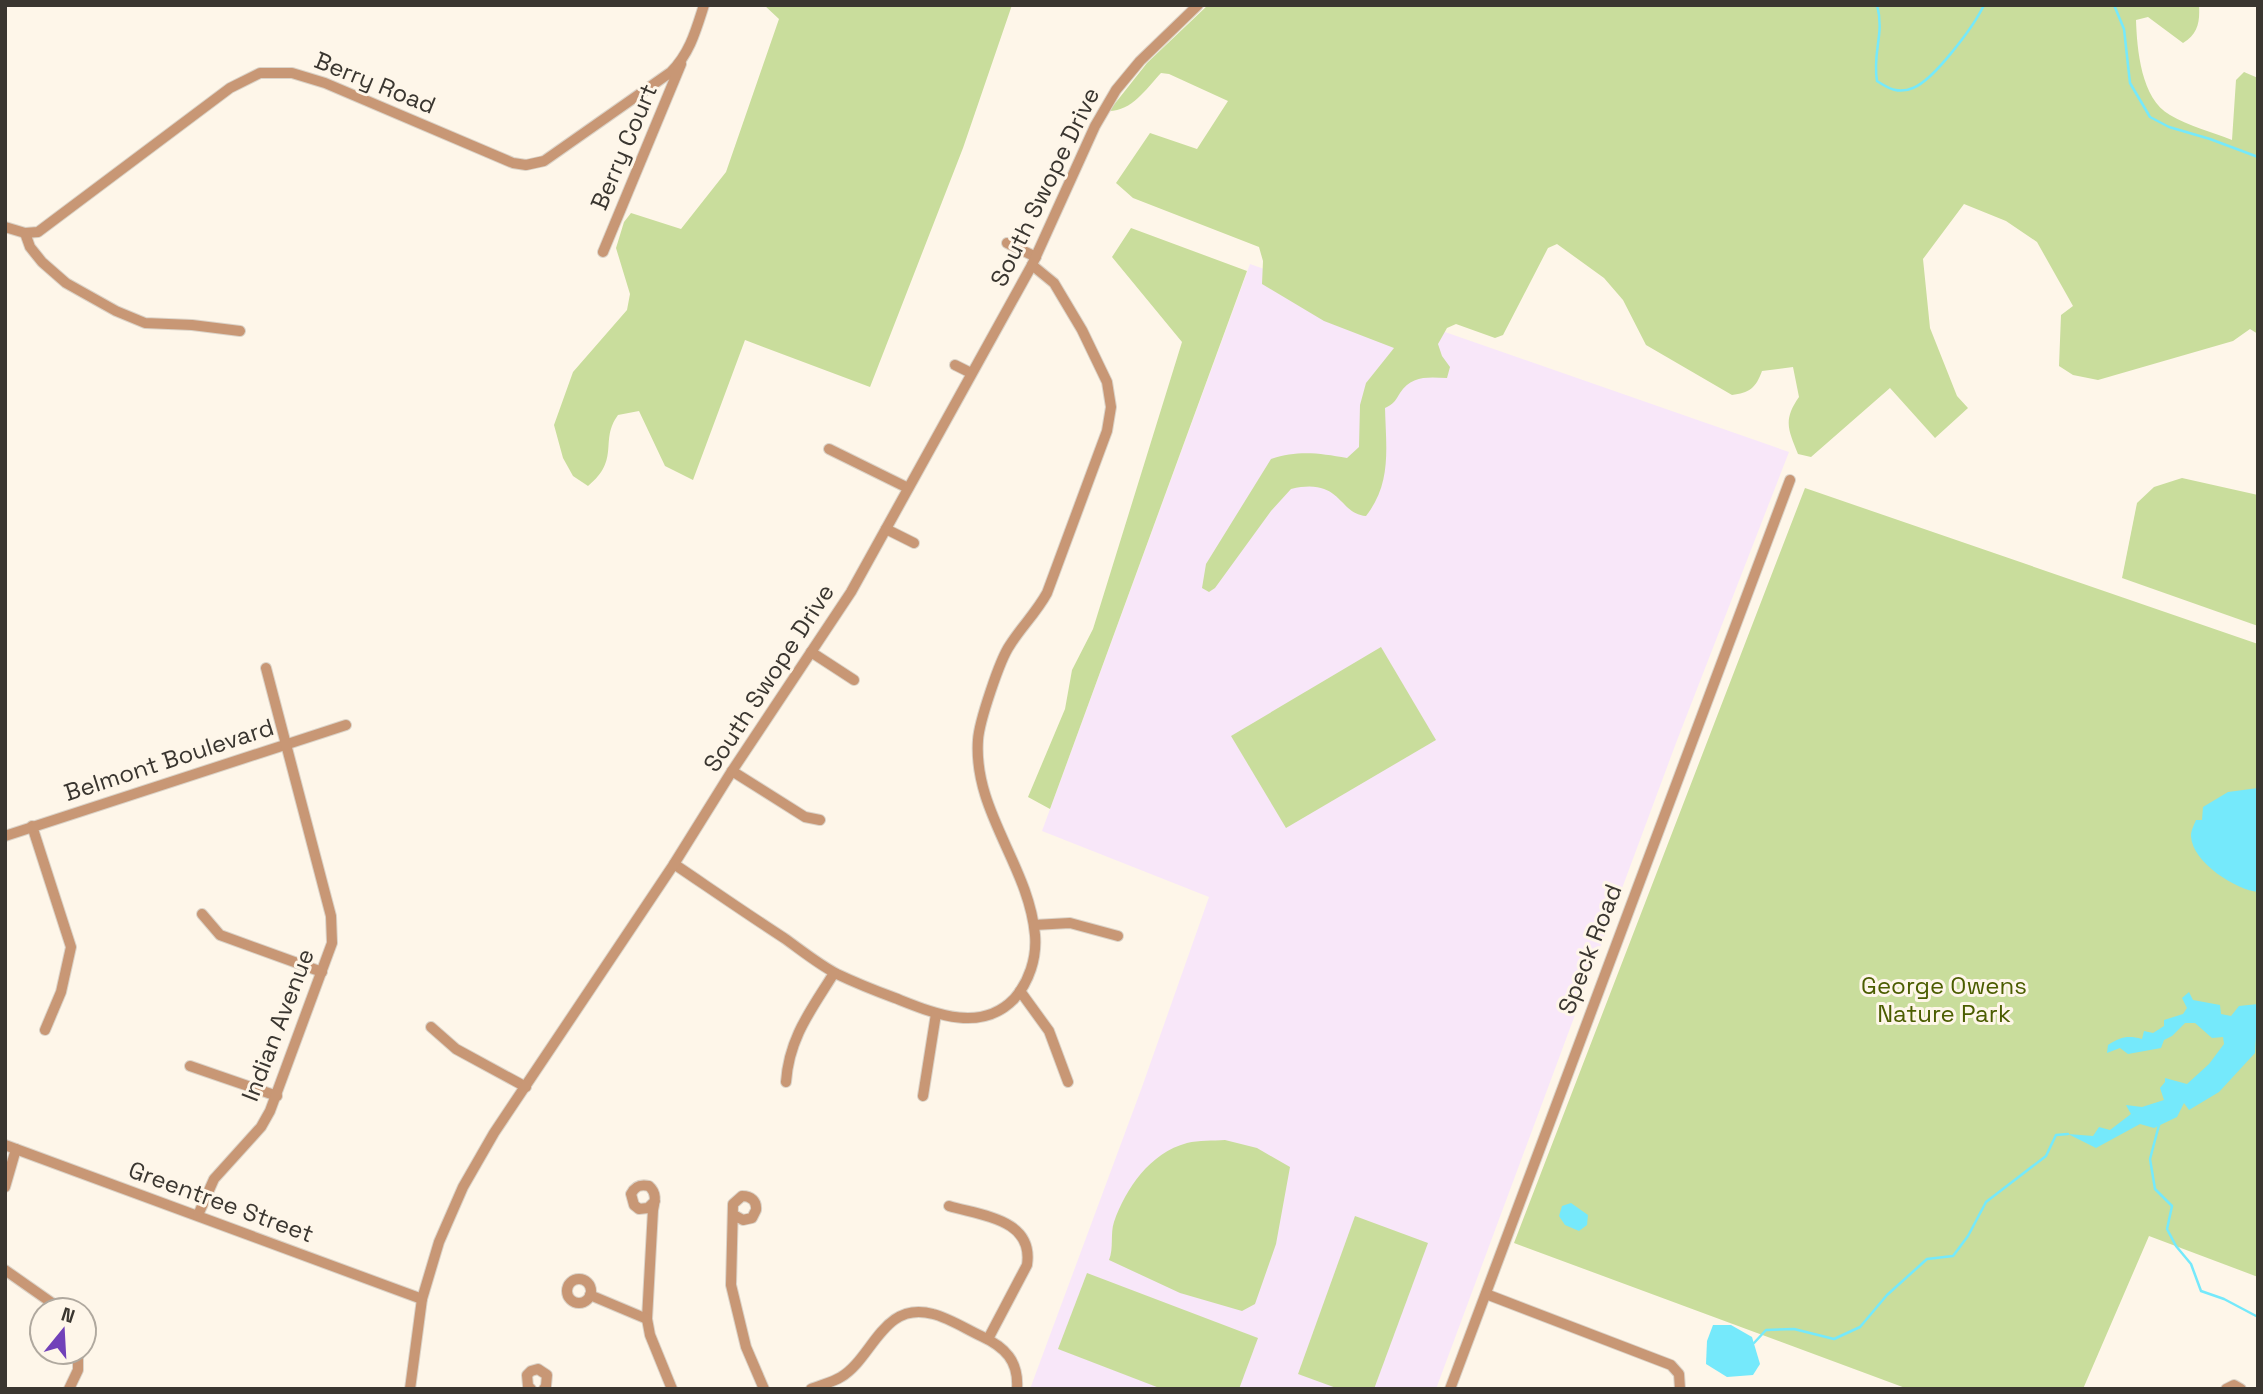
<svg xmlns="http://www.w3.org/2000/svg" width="2263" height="1394" font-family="'Space Grotesk',sans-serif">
<rect width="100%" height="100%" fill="#fef6e9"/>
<polygon fill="#f8e7f9" points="1250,264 1789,452 1676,743 1436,1389 1030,1389 1142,1087 1209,897 1042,831"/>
<g fill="#c9dd9c">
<path d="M764,5H1012L963,148L870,387L745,340L693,480L665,466L639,411L618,415C599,441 621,459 588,486L573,476L563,458L554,425L573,372L627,310L630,294L616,248L624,222L631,213L681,229L726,172L779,19Z"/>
<path d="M1208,5H2199C2200,22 2198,34 2183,43L2148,17L2136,20C2137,49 2141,99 2170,115C2189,126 2212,132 2232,140L2236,80L2244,72L2258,78V334L2250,329L2233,341L2098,380L2073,375L2059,366L2061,315L2073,306L2037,242L2006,221L1964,204L1923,259L1930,328L1957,396L1968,408L1935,438L1890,388L1811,457L1798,454C1788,429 1783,420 1799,397L1793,367L1762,371C1756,388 1749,393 1732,395L1646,345L1623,300L1604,278L1557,244L1548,248L1503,335L1495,338L1456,324L1447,328L1438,344L1442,356L1450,367L1447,378C1429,377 1411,375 1400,393C1395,401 1394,404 1385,408C1386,448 1392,483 1366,516C1338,514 1342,477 1291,489L1271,511L1215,588L1209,592L1202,588L1206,564L1271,459C1298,450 1319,453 1347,458L1359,447L1360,405L1366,383L1394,348L1324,321L1262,284L1263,261L1259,247L1133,198L1116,183L1150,133L1197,149L1228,101L1169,74L1161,73C1146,89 1132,111 1109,111L1147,63Z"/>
<polygon points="1131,228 1247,271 1050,809 1028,797 1065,709 1072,670 1093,629 1182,342 1112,257"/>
<polygon points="2182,478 2258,495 2258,626 2122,578 2137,503 2154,487"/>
<polygon points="1805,488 2258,644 2258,1277 2149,1236 2083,1389 1908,1389 1514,1243"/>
<polygon points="1381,647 1436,740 1286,828 1231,736"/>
<path d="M1225,1140L1257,1148L1290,1167L1276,1244L1255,1304L1242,1311L1180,1293L1109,1260C1114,1248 1110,1234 1114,1222C1126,1188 1150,1153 1187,1143C1199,1140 1213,1141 1225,1140Z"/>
<polygon points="1355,1216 1428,1243 1374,1389 1339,1389 1298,1374"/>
<polygon points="1087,1273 1258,1338 1239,1389 1162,1389 1058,1349"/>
</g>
<g fill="#75e9fb">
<path d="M2258,788V892C2237,890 2192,863 2191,836C2191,830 2194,825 2196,820H2202L2203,807L2228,792Z"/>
<path d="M2189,992L2193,1000L2220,1005L2221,1014L2231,1016L2239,1006L2258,1004L2255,1053L2219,1092L2189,1110L2184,1103L2177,1117L2154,1128L2140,1124L2096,1148L2068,1134L2093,1136L2099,1127L2110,1130L2131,1114L2126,1105L2142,1107L2164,1100L2160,1088L2165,1082V1078L2187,1084L2209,1064L2224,1044L2223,1037L2212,1038L2195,1023H2185L2172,1036L2164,1040L2161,1048L2128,1054L2120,1048L2107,1053L2108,1045C2121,1037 2127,1035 2142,1039L2144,1031L2153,1033L2164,1026V1020L2183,1014L2187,1008L2182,998Z"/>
<polygon points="1571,1203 1588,1215 1587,1225 1579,1231 1565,1225 1559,1216 1562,1206"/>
<polygon points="1713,1325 1731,1325 1752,1337 1760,1364 1753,1375 1727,1377 1706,1364 1707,1341"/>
</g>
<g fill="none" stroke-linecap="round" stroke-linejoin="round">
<g stroke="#75e9fb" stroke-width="2.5">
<polyline points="1732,5 1736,5"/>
<path d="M1877,5C1885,34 1872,52 1877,81C1889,89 1899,94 1913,88C1934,80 1974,26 1984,5"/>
<polyline points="2114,5 2124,29 2130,83 2150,117 2169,127 2210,139 2258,157"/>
<polyline points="2159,1125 2150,1159 2155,1189 2172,1206 2167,1229 2176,1246 2191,1264 2201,1291 2224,1299 2258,1317"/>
<polyline points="1754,1343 1766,1330 1794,1329 1834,1339 1860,1327 1887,1295 1927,1259 1953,1256 1968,1236 1986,1202 2046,1156 2056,1135 2068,1134"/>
</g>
<g stroke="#dbd3c8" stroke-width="12">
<g id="street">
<path d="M5,227L25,233L38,232L230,88L260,73H292L325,83L513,163L526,165L544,161L671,72C690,53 696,30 704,5"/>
<polyline points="25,233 30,247 42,262 66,283 116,311 145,323 192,325 240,331"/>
<polyline points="1007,243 1036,257"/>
<polyline points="603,252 681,64"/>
<polyline points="955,365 971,373"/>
<polyline points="829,449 908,488"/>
<polyline points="886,529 914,543"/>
<polyline points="811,652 854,680"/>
<polyline points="732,771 805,817 820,820"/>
<polyline points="32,826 71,947 61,992 45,1030"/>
<polyline points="5,836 346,725"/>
<path d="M674,864C711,889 747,914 784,938C801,950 818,964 837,974C856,983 876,991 895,998C933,1013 980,1034 1014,999C1029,982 1037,958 1035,935C1029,866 973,811 978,740C979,722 1000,659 1010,645C1022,626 1036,613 1047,593L1107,431L1111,407L1107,382L1082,330L1054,283L1032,265"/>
<polyline points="202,914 220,935 322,972"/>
<polyline points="1034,925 1070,923 1118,936"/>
<polyline points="1020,991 1049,1031 1068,1082"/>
<polyline points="431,1027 456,1049 526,1087"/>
<polyline points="190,1066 277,1096"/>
<path d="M786,1082C789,1037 812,1009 834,973"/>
<polyline points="923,1096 936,1014"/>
<polyline points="5,1145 422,1299"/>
<polyline points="5,1187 16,1149"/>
<path d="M655,1201L648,1208L639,1209L634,1205L631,1194C635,1186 640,1184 649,1186C657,1193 655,1201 653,1210L647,1319L650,1335L672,1389"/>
<path d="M949,1206C982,1216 1034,1219 1027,1265L988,1339"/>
<polyline points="198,1215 214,1179 261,1127 270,1111 332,943 331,916 266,668"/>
<path d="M734,1215L743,1220L752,1218L756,1210C757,1201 751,1196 742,1196L733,1204L731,1285L746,1347L764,1389"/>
<polyline points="5,1270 62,1310"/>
<circle cx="579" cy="1291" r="12"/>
<polyline points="1486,1294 1671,1365 1679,1374 1680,1389"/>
<polyline points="590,1295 647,1319"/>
<polyline points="69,1389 78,1370 78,1352"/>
<polyline points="410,1389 422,1299 439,1242 463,1187 494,1133 674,864 732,771 851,592 1032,265 1095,126 1116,90 1140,61 1198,5"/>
<polyline points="531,1389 528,1386 527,1375 531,1371 538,1369 547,1375 546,1386 544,1389"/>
<path d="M811,1389C821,1385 833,1382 841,1377C873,1358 883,1300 933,1314C949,1318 966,1329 981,1336C1005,1347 1019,1361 1017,1389"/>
<polyline points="1450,1389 1790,480"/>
<polyline points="2226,1389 2234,1385 2241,1389"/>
</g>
</g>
<use href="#street" stroke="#c89775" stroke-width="10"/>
</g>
<g text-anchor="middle" stroke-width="6" stroke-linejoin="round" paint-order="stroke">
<g font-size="24" fill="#3a3630" stroke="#fef6e9">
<text transform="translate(375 83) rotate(22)" y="8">Berry Road</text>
<text transform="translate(624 147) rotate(-67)" y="8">Berry Court</text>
<text transform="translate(1045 187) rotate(-64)" y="8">South Swope Drive</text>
<text transform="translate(769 678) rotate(-57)" y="8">South Swope Drive</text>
<text transform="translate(169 760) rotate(-18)" y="8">Belmont Boulevard</text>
<text transform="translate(1590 949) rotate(-69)" y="8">Speck Road</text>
<text transform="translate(278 1025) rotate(-69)" y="8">Indian Avenue</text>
<text transform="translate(221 1202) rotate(20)" y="8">Greentree Street</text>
</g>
<g font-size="24" fill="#4b5d00" stroke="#fef6e9">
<text x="1944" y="994">George Owens<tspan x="1944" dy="28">Nature Park</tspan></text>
</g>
</g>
<rect width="2263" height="1394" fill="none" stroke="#3a3630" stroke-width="14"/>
<g transform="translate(63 1331) rotate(18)"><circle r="33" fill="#fef6e9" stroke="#b0a99f" stroke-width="2"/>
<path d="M0-5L12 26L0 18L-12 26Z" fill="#7141b9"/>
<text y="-10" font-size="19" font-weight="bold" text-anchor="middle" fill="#3a3630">N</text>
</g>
</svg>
